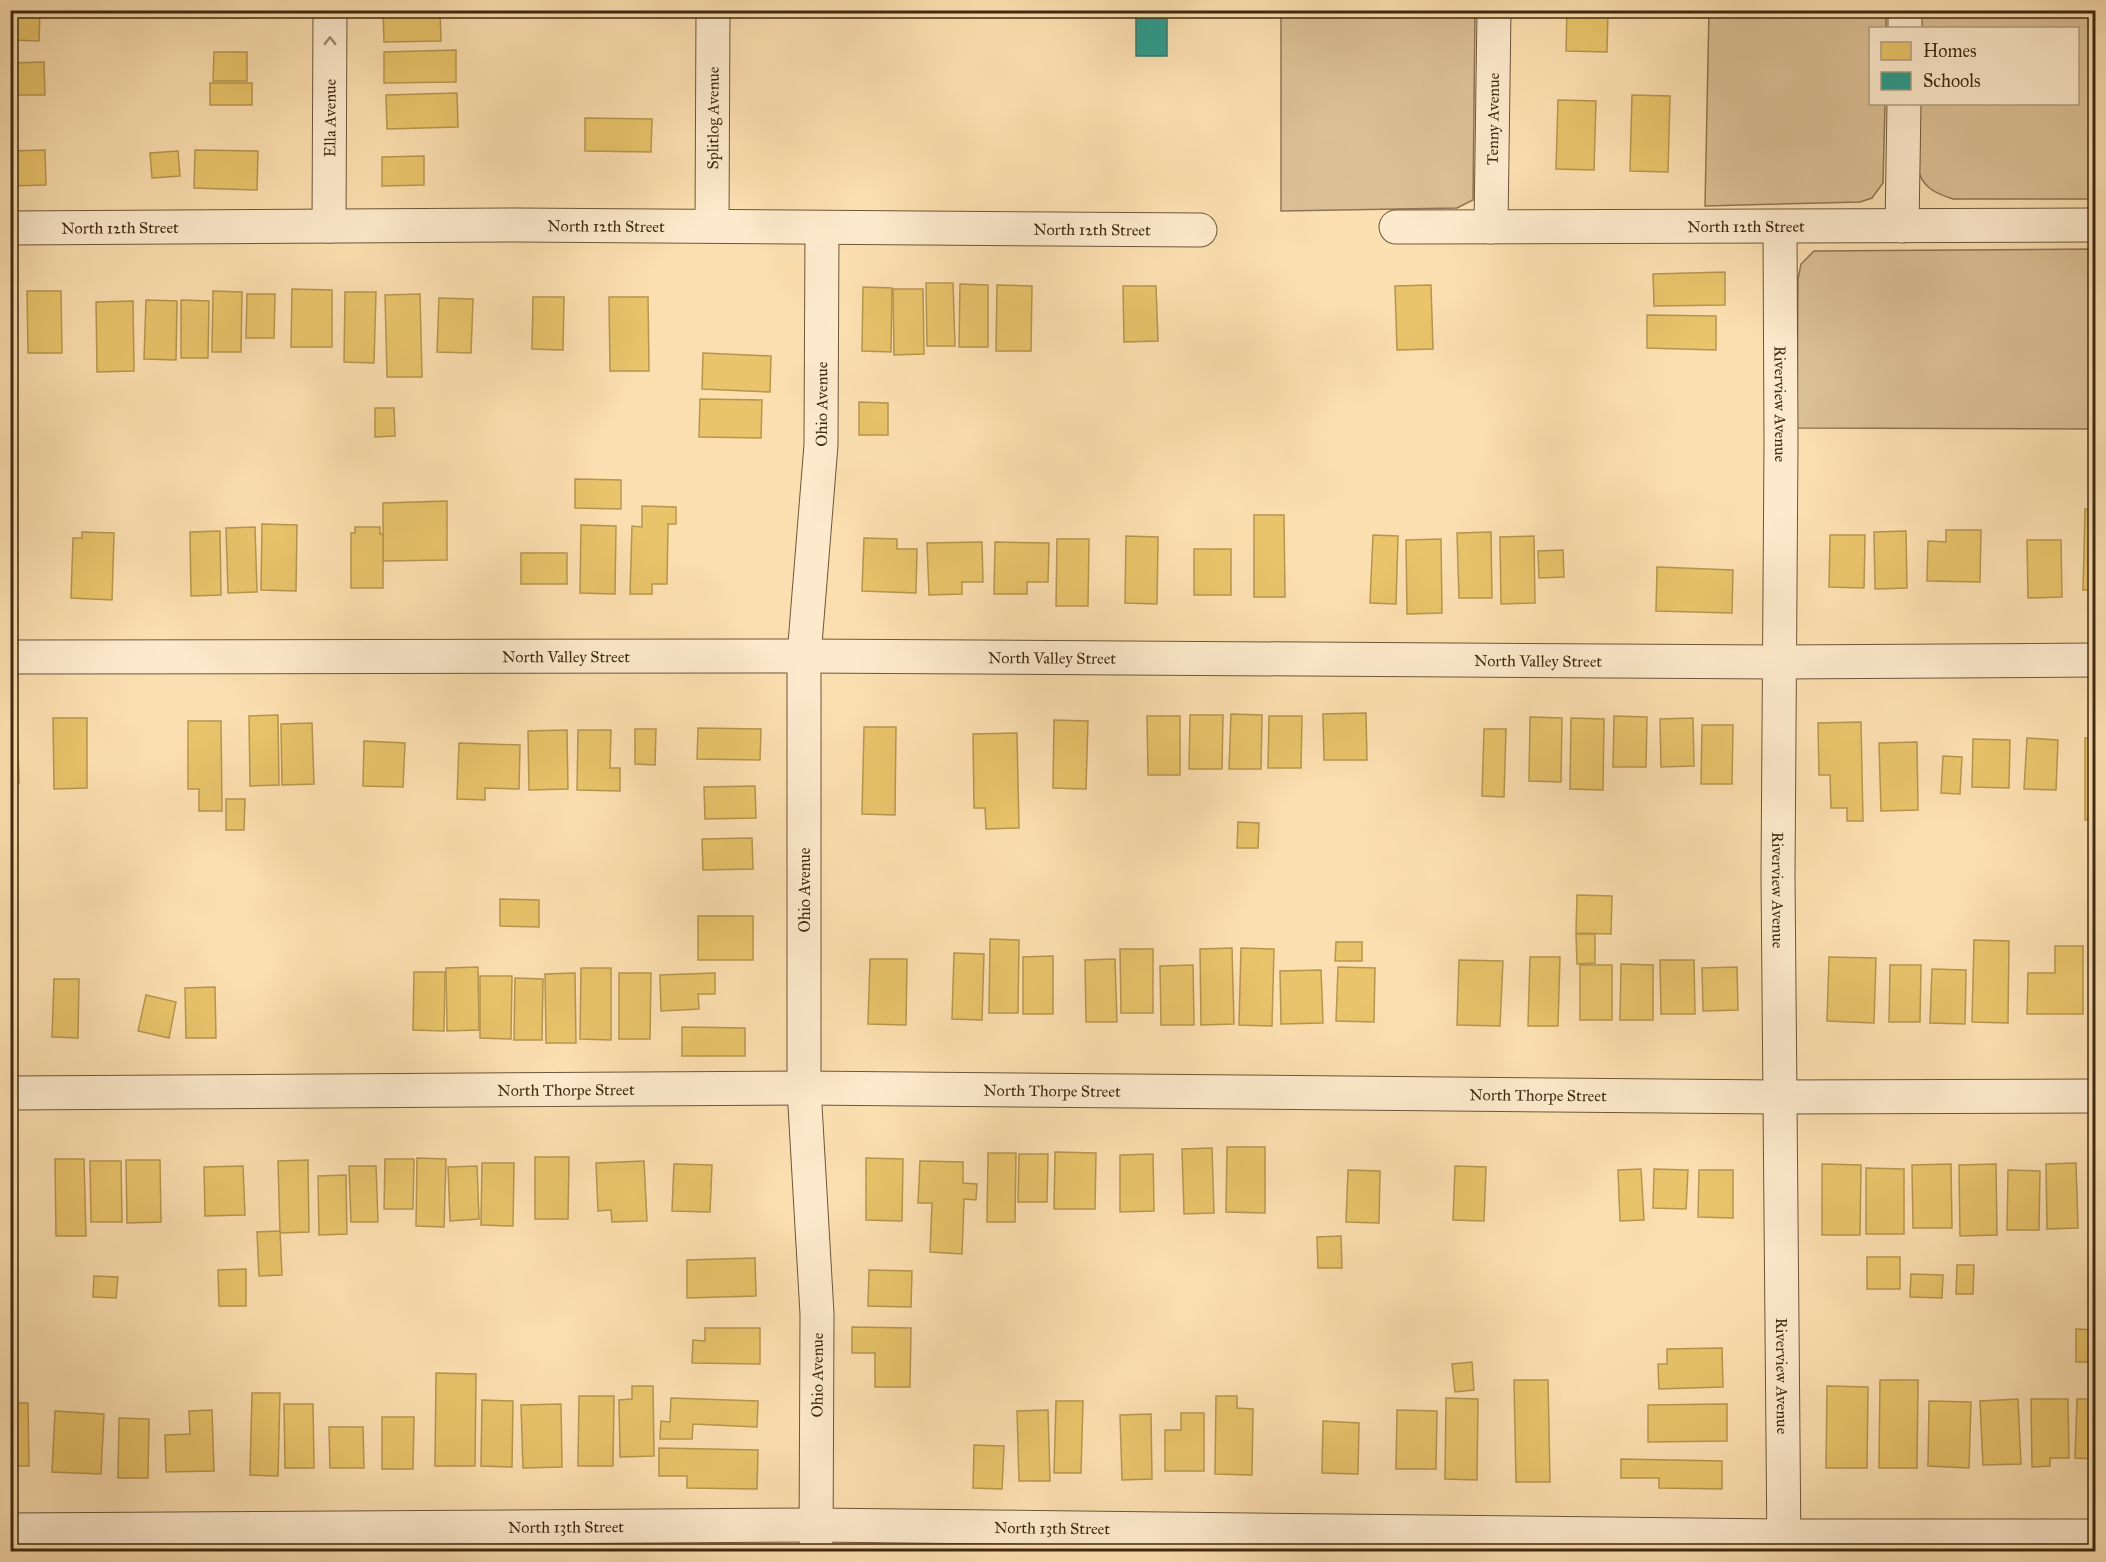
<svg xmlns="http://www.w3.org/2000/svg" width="2106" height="1562" font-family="'IM FELL Great Primer',serif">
<rect width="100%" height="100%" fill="#fcdfb0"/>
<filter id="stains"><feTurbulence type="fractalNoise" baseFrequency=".00333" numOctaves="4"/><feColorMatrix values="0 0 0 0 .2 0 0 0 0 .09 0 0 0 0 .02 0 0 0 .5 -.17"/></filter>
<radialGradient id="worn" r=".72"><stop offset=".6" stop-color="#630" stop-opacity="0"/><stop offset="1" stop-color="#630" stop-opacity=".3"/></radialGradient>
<g fill="#dcc095" stroke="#8e7553" stroke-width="1.5">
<polygon points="1281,11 1475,11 1473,200 1457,208 1281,211"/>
<polygon points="1709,11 1886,11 1886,28 1870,28 1870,104 1885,104 1883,183 1872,198 1860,202 1705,206"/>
<path d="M1916,11H2095V199H1953C1934,193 1922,187 1917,167L1914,104H2078V28H1916Z"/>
<polygon points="2095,249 2095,429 1797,428 1798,279 1801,264 1814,251"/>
</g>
<g fill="#e9c46a" stroke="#b6964f" stroke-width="1.5">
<polygon points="10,10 40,10 39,41 10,40"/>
<polygon points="204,10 249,10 248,18 204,17"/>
<polygon points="383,10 440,10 441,41 384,42"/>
<polygon points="597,10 651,10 651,16 597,17"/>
<polygon points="1567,10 1608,10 1607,52 1566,51"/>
<polygon points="456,50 456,82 384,83 384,52"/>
<polygon points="214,52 247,52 247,81 213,81"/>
<polygon points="44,62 45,95 10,95 10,63"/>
<rect x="210" y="83" width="42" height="22"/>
<polygon points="457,93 458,127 387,129 386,95"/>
<polygon points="1632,95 1670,96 1668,172 1630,171"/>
<polygon points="1558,100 1596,101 1594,170 1556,169"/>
<polygon points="585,118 652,119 651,152 585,151"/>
<polygon points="45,150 46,185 10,186 10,151"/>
<polygon points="195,150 258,151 257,190 194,188"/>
<polygon points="178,151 180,176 152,178 150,153"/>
<polygon points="424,156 424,185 382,186 382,157"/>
<polygon points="1725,272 1725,305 1654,306 1653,274"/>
<polygon points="926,283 953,283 955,346 927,346"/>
<polygon points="960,284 988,285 988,347 959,347"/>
<polygon points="997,285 1032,286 1031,351 996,351"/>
<polygon points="1431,285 1433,349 1397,350 1395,286"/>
<polygon points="1123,286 1156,286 1158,341 1124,342"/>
<polygon points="863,287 892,288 891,352 862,351"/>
<polygon points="292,289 332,290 332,347 291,347"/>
<polygon points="893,289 923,289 924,354 894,355"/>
<polygon points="27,291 61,291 62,353 28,353"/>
<polygon points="213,291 242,292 241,352 212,352"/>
<polygon points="345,292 376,292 374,363 344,362"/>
<polygon points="247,294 275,294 274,338 246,338"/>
<polygon points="420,294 422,377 387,377 385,295"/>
<polygon points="533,297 564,297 563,350 532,349"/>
<polygon points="609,297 648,297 649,371 610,371"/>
<polygon points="439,298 473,299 471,353 437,352"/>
<polygon points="146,300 177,301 176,360 144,359"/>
<polygon points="181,300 209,301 208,358 181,358"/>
<polygon points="133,301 134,371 97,372 96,302"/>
<polygon points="1647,315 1716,316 1716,350 1647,348"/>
<polygon points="703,353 771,356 770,392 702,389"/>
<polygon points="700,399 762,400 761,438 699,437"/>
<polygon points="859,402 888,403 888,435 859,435"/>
<polygon points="375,408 394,408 395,436 375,437"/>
<polygon points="575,479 621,480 621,509 575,508"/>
<polygon points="447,501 447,560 383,561 383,503"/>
<polygon points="642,506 676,507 676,524 668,524 667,584 652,584 652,594 630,594 632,526 642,527"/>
<polygon points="2085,509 2096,509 2096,590 2083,590"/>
<polygon points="1254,515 1284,515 1285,597 1254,597"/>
<polygon points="262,524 297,525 296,591 261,590"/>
<polygon points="581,525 616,526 615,594 580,593"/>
<polygon points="255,527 257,592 228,593 226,528"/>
<polygon points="355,527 380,527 380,534 383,534 383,588 351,588 351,533 355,533"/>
<polygon points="1946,530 1981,530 1980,582 1927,581 1928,541 1946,542"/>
<polygon points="220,531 221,595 191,596 190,532"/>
<polygon points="1906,531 1907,588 1875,589 1874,532"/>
<polygon points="82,532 114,533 112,600 71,598 73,538 82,538"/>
<polygon points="1491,532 1492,598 1459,598 1457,533"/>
<polygon points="1373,535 1398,536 1396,604 1370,603"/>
<polygon points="1830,535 1865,535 1864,588 1829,587"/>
<polygon points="1126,536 1158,537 1157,604 1125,603"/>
<polygon points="1534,536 1535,603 1501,604 1500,537"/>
<polygon points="864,538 897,539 897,549 917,549 916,593 862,591"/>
<polygon points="1057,539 1089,539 1088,606 1056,606"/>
<polygon points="1441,539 1442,613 1407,614 1406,540"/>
<polygon points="2027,540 2061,540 2062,597 2028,598"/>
<polygon points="982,542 983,582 962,582 962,594 929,595 927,543"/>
<polygon points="995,542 1049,543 1048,582 1027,582 1027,594 994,594"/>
<rect x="1194" y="549" width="37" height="46"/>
<polygon points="1563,550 1564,577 1539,578 1538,551"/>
<rect x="521" y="553" width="46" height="31"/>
<polygon points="1657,567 1733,570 1732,613 1656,611"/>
<polygon points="1366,713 1367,760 1324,760 1323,714"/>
<polygon points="1231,714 1262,715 1261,769 1229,769"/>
<polygon points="278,715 279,785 250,786 249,716"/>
<polygon points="1190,715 1223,715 1222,769 1189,769"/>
<polygon points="1147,716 1180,716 1180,775 1148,775"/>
<polygon points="1269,716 1302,716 1301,768 1268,768"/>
<polygon points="1614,716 1647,717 1646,767 1613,767"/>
<polygon points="1530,717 1562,718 1561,782 1529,781"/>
<polygon points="53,718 87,718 87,788 54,789"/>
<polygon points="1571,718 1604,719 1603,790 1570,789"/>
<polygon points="1693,718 1694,766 1661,767 1660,719"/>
<polygon points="10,720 17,720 19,783 10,784"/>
<polygon points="1054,720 1088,721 1086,789 1053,788"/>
<polygon points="188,721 221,721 222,811 199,811 199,789 188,789"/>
<polygon points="1861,722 1863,821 1847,821 1847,808 1831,808 1830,775 1819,775 1818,723"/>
<polygon points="312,723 314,784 282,785 281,724"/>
<polygon points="1702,725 1733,725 1732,784 1701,784"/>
<polygon points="864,727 896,727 895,815 862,814"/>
<polygon points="698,728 761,729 760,760 697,759"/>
<polygon points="635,729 656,729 655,765 635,764"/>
<polygon points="1484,729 1506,729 1504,797 1482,796"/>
<polygon points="567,730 568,789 529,790 528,731"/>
<polygon points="578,730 611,730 610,768 620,768 620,791 577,790"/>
<polygon points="1017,733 1019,828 986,829 985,808 974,808 973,734"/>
<polygon points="2027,738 2058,740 2056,790 2024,789"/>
<polygon points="2085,738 2096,738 2096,819 2085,820"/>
<polygon points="1973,739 2010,740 2009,788 1972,787"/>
<polygon points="364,741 405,743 403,787 363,786"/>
<polygon points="1917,742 1918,810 1881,811 1879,743"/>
<polygon points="459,743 520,745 519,789 485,788 485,800 457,799"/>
<polygon points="1943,756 1962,757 1960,794 1941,793"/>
<polygon points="755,786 756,818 705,819 704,787"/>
<polygon points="226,799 245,799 244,830 226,830"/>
<polygon points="1238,822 1259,823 1258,848 1237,848"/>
<polygon points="752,838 753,869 703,870 702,839"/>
<polygon points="1577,895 1612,896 1611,934 1576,933"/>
<polygon points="500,899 539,900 539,927 500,926"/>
<rect x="698" y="916" width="55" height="44"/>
<polygon points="1576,934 1595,934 1595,963 1577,964"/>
<polygon points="990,939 1019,940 1018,1013 989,1013"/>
<polygon points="1974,940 2009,941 2008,1023 1972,1022"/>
<polygon points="1336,942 1362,942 1362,961 1335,961"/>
<polygon points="2055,946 2083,946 2083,1014 2027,1014 2028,973 2055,973"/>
<polygon points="1232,948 1234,1024 1201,1025 1200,949"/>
<polygon points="1241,948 1274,949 1272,1026 1239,1025"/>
<polygon points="1120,949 1153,949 1153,1013 1121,1013"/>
<polygon points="954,953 984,954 982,1020 952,1019"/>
<polygon points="1053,956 1053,1014 1023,1014 1023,957"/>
<polygon points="1530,957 1560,957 1558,1026 1528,1026"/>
<polygon points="1829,957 1876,958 1874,1023 1827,1021"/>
<polygon points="870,959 907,959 906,1025 868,1024"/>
<polygon points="1115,959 1117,1022 1086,1022 1085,960"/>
<polygon points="1459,960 1503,961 1500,1026 1457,1025"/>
<polygon points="1660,960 1694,960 1695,1014 1661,1014"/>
<polygon points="1621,964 1653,965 1653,1020 1620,1020"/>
<polygon points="1193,965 1194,1025 1161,1025 1160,966"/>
<rect x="1580" y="965" width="32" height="55"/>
<polygon points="1890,965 1921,965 1920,1022 1889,1022"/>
<polygon points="478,967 479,1030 447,1031 446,968"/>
<polygon points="1338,967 1375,968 1374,1022 1336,1021"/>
<polygon points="1737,967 1738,1010 1703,1011 1702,968"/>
<polygon points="581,968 611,968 611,1040 580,1039"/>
<polygon points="1932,969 1966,970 1965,1024 1930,1023"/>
<polygon points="1321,970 1323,1023 1281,1024 1280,971"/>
<polygon points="414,972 445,972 444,1031 413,1030"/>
<polygon points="575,973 576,1043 546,1043 545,974"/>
<polygon points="619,973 651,973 650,1039 619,1039"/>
<polygon points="715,973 715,994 698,994 699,1009 661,1011 660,975"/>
<polygon points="480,976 512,976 511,1039 480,1038"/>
<polygon points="515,978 543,979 542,1040 514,1040"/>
<polygon points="54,979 79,979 78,1038 52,1037"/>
<polygon points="215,987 216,1038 186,1038 185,988"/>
<polygon points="146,995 176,1002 169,1038 138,1031"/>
<polygon points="682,1027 745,1028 745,1056 682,1056"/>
<polygon points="1227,1147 1265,1147 1265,1213 1226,1212"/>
<polygon points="1212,1148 1214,1213 1184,1214 1182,1149"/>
<polygon points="1055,1152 1096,1153 1095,1209 1054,1209"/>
<polygon points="988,1153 1016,1153 1015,1222 987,1222"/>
<polygon points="1019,1154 1048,1154 1047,1202 1018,1202"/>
<polygon points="1153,1154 1154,1211 1120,1212 1120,1155"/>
<polygon points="535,1157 569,1157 568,1219 535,1219"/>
<polygon points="417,1158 446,1159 444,1227 416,1226"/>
<polygon points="866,1158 903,1159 902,1221 866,1220"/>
<polygon points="55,1159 84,1159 86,1236 56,1236"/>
<polygon points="385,1159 414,1159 413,1209 384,1209"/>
<polygon points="126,1160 160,1160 161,1222 127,1223"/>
<polygon points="308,1160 309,1232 280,1233 278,1161"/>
<polygon points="90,1161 121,1161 122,1222 91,1222"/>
<polygon points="644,1161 647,1221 612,1222 611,1210 598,1211 596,1163"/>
<polygon points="920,1161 963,1162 963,1183 977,1184 976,1200 964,1199 962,1254 930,1252 932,1203 918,1203"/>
<polygon points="482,1163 514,1163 513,1226 481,1225"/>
<polygon points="2076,1163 2078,1228 2047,1229 2046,1164"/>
<polygon points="674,1164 712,1165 710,1212 672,1211"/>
<polygon points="1822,1164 1861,1165 1860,1235 1822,1235"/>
<polygon points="1951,1164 1952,1228 1913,1228 1912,1165"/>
<polygon points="1996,1164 1997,1235 1960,1236 1959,1165"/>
<polygon points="243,1166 245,1215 205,1216 204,1167"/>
<polygon points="349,1166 376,1166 378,1222 351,1222"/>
<polygon points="477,1166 479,1219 450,1221 448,1167"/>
<polygon points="1455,1166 1486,1167 1484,1221 1453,1220"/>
<polygon points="2090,1166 2096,1166 2096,1219 2089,1218"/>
<polygon points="1866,1168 1904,1169 1904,1234 1866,1234"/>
<polygon points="1641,1169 1644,1220 1620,1221 1618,1170"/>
<polygon points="1654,1169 1688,1170 1686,1209 1653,1208"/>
<polygon points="1348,1170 1380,1171 1379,1223 1346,1222"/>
<polygon points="1699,1170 1733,1170 1733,1218 1698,1217"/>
<polygon points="2008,1170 2040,1171 2039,1230 2007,1230"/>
<polygon points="346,1175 347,1234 319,1235 318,1176"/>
<polygon points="280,1231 282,1275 259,1276 257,1232"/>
<polygon points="1341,1236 1342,1268 1318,1268 1317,1237"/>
<rect x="1867" y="1257" width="33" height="32"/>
<polygon points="755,1258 756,1296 687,1298 687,1260"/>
<rect x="2089" y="1263" width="7" height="33"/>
<polygon points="1957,1265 1974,1265 1973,1294 1956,1294"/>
<polygon points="246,1269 246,1306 219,1306 218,1270"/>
<polygon points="869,1270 912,1271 911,1307 868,1306"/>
<polygon points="1911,1274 1943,1275 1942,1298 1910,1297"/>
<polygon points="94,1276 118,1277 116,1298 93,1297"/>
<polygon points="852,1327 911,1328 910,1387 875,1387 875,1353 852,1353"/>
<polygon points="705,1328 760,1328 760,1364 692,1363 693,1340 705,1341"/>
<polygon points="2076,1329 2096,1330 2096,1362 2076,1362"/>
<polygon points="1722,1348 1723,1387 1659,1389 1658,1364 1667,1364 1667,1349"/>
<polygon points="1472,1362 1474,1390 1455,1392 1452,1364"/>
<polygon points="436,1373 476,1374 475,1466 435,1466"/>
<polygon points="1514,1380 1548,1380 1550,1482 1516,1482"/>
<polygon points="1880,1380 1918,1380 1917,1468 1879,1468"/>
<polygon points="632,1386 653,1386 654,1456 620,1457 619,1400 632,1399"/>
<polygon points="1827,1386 1868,1387 1867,1468 1826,1468"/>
<polygon points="252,1393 280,1393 278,1476 250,1475"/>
<polygon points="579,1396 614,1396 613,1466 578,1466"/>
<polygon points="1216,1396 1237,1396 1237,1408 1253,1409 1252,1475 1215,1474"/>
<polygon points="671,1398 758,1401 757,1427 693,1424 692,1439 660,1439 661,1421 670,1422"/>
<polygon points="1446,1398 1478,1399 1477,1480 1445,1479"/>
<polygon points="2018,1399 2021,1464 1983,1465 1980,1401"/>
<polygon points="2031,1399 2068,1399 2069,1458 2050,1458 2050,1466 2032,1467"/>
<polygon points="2077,1399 2096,1399 2096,1459 2075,1458"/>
<polygon points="482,1400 513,1401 512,1467 481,1466"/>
<polygon points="1056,1401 1083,1401 1081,1473 1054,1473"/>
<polygon points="1929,1401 1971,1402 1969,1468 1928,1466"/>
<polygon points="10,1403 28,1403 29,1466 10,1466"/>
<polygon points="284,1404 313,1404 314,1468 285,1468"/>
<polygon points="561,1404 562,1467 523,1468 521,1405"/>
<polygon points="1727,1404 1727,1441 1648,1442 1648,1405"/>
<polygon points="212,1410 214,1471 166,1472 165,1435 190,1434 189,1411"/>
<polygon points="1048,1410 1050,1481 1019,1481 1017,1411"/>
<polygon points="1397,1410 1437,1411 1436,1469 1396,1469"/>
<polygon points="55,1411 104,1414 101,1474 52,1472"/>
<polygon points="1181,1413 1204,1413 1204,1471 1165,1471 1165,1430 1181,1430"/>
<polygon points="1151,1414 1152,1479 1122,1480 1120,1415"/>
<polygon points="382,1417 414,1417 413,1469 382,1469"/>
<polygon points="119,1418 149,1419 148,1478 118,1478"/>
<polygon points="1323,1421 1359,1423 1358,1474 1322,1473"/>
<polygon points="329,1427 363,1427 364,1468 330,1468"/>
<polygon points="974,1445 1004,1446 1002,1489 973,1488"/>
<polygon points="659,1448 758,1450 757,1489 687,1488 687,1476 659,1476"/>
<polygon points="1621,1459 1722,1461 1722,1489 1659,1488 1659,1478 1621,1478"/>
</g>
<rect fill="#2a9d8f" stroke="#307a69" stroke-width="1.5" x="1136" y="10" width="31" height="46"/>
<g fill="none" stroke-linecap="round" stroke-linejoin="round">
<g stroke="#6e5739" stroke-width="35">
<g id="minor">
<polyline points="1905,28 1905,10"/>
<path id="s1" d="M329,226L330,10"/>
<path id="s2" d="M712,226L713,10"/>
<polyline points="1902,226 1904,104"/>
<path id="s3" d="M1396,227L2096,225"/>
<path id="s4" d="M1491,227L1494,10"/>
<path id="s5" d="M1780,227L1781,444L1778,876L1784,1552"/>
<path id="s6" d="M10,228L515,225L1200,230"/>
<path id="s7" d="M10,657L804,656L1778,662L2096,660"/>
<path id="s8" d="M10,1093L804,1088L1779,1097L2096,1096"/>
<path id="s9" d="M816,1552L817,1314L804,1088V656L821,445L822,228"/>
</g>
</g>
<g stroke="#6e5739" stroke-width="35">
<g id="tertiary">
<path id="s10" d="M10,1530L816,1525L1784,1536H2096"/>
</g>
</g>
<use href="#minor" stroke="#fdeacc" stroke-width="33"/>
<use href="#tertiary" stroke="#fdeacc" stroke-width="33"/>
</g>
<defs><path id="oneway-chevron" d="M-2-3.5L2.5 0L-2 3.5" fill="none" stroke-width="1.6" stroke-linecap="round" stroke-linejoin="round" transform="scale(1.5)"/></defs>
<use stroke="#9e8a6e" href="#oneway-chevron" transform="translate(330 41) rotate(-90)"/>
<g text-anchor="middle" stroke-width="6" stroke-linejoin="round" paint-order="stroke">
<g font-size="16" fill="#3f2a11" stroke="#fdeacc">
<text dy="6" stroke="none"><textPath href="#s1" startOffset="108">Ella Avenue</textPath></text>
<text dy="6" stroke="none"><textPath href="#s2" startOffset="108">Splitlog Avenue</textPath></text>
<text dy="6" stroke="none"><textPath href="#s4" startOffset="108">Tenny Avenue</textPath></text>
<text dy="6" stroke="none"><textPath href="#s6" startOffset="596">North 12th Street</textPath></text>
<text dy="6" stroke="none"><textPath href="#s3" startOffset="350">North 12th Street</textPath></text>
<text dy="6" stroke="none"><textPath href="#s6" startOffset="110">North 12th Street</textPath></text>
<text dy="6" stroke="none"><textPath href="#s6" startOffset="1082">North 12th Street</textPath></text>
<text dy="6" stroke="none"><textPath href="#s5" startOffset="177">Riverview Avenue</textPath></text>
<text dy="6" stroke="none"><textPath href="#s9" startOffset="1149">Ohio Avenue</textPath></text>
<text dy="6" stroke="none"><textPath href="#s7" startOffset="556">North Valley Street</textPath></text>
<text dy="6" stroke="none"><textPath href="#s7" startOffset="1042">North Valley Street</textPath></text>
<text dy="6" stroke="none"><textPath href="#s7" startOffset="1528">North Valley Street</textPath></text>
<text dy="6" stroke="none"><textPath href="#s5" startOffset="663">Riverview Avenue</textPath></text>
<text transform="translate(804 890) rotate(-90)" y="6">Ohio Avenue</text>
<text dy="6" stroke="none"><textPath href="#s8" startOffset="556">North Thorpe Street</textPath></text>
<text dy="6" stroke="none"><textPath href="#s8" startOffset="1042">North Thorpe Street</textPath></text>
<text dy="6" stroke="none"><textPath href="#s8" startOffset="1528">North Thorpe Street</textPath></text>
<text dy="6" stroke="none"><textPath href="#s9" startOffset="177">Ohio Avenue</textPath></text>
<text dy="6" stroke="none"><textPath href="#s5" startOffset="1149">Riverview Avenue</textPath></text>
<text dy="6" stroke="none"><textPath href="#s10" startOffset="556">North 13th Street</textPath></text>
<text dy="6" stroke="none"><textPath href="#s10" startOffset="1042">North 13th Street</textPath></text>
</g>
</g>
<rect width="2106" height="1562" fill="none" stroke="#fcdfb0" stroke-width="36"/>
<rect x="12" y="12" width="2082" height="1538" fill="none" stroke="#3f2a11" stroke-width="3"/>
<rect x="18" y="18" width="2070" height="1526" fill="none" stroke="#3f2a11" stroke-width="1.5"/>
<rect x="1869" y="27" width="210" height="78" fill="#fdeacc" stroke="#b19d81" stroke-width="1.5"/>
<rect x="1881" y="42" width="30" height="18" fill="#e9c46a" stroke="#b19d81" stroke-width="1.5"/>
<text x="1923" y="57" font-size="18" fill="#3f2a11">Homes</text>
<rect x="1881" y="72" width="30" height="18" fill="#2a9d8f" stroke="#b19d81" stroke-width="1.5"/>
<text x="1923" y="87" font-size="18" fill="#3f2a11">Schools</text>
<rect width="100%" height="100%" filter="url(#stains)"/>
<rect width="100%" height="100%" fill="url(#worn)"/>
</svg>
